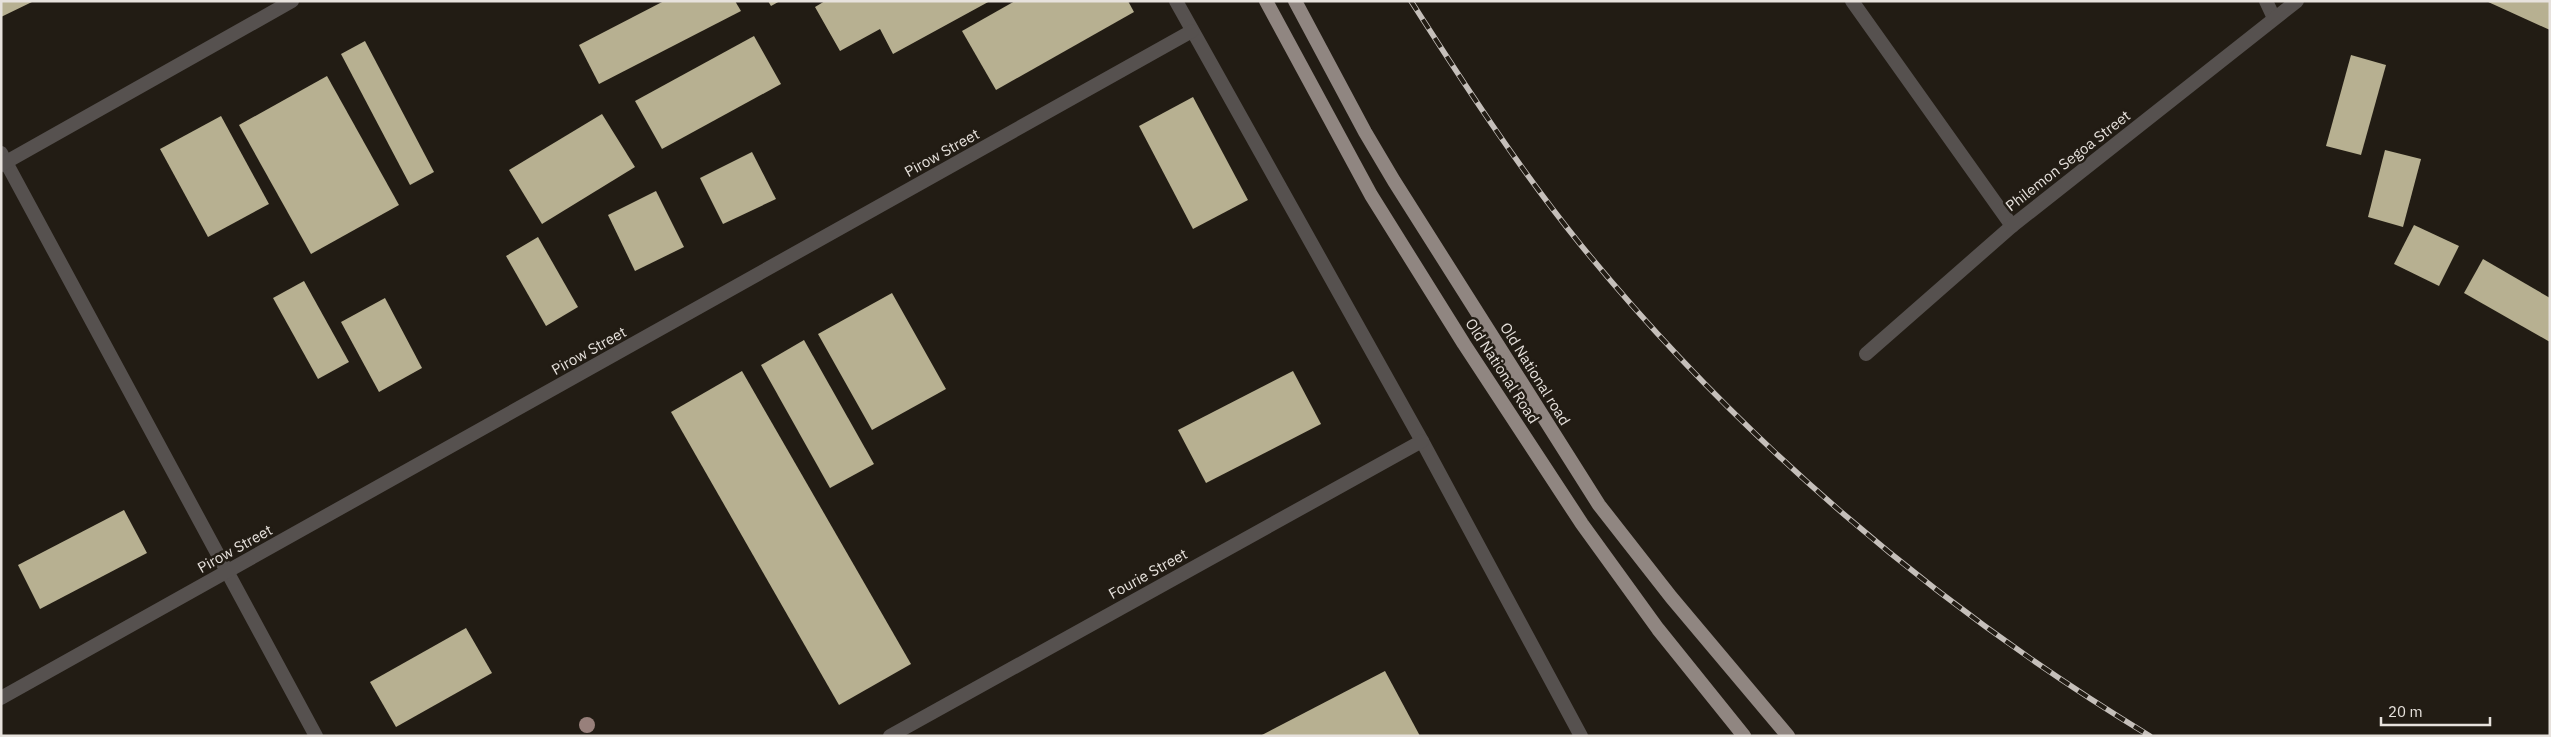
<svg xmlns="http://www.w3.org/2000/svg" width="2551" height="737" font-family="'IBM Plex Sans',sans-serif">
<rect width="100%" height="100%" fill="#221c14"/>
<g fill="#b7b091">
<polygon points="1,1 34,1 1,17"/>
<polygon points="664,1 735,1 741,11 599,84 579,45"/>
<polygon points="768,1 780,1 771,6"/>
<polygon points="825,1 990,1 893,54 880,29 840,51 815,7"/>
<polygon points="1015,1 1128,1 1134,12 996,90 962,31"/>
<polygon points="2486,1 2550,1 2550,30"/>
<polygon points="754,36 781,84 662,149 635,101"/>
<polygon points="365,41 434,172 410,185 341,54"/>
<polygon points="2351,55 2386,65 2361,155 2326,146"/>
<polygon points="327,76 399,205 311,254 239,125"/>
<polygon points="1193,97 1248,200 1193,229 1139,126"/>
<polygon points="602,114 635,167 542,224 509,170"/>
<polygon points="221,116 269,204 208,237 160,149"/>
<polygon points="2385,150 2421,159 2403,227 2368,217"/>
<polygon points="752,152 776,199 723,224 700,178"/>
<polygon points="656,191 684,247 635,271 608,215"/>
<polygon points="2414,225 2459,246 2439,286 2394,264"/>
<polygon points="538,237 578,307 546,326 506,256"/>
<polygon points="2483,259 2550,298 2550,342 2464,293"/>
<polygon points="304,281 349,362 318,379 273,298"/>
<polygon points="892,293 946,389 872,430 818,334"/>
<polygon points="385,298 422,368 379,392 341,322"/>
<polygon points="804,340 874,464 830,488 761,365"/>
<polygon points="742,371 911,664 839,705 671,412"/>
<polygon points="1293,371 1321,424 1206,483 1178,430"/>
<polygon points="124,510 147,553 40,609 18,565"/>
<polygon points="466,628 492,673 396,727 370,682"/>
<polygon points="1385,671 1420,736 1260,736"/>
</g>
<g fill="none" stroke-linecap="round" stroke-linejoin="round">
<g stroke="#56514f" stroke-width="14">
<polyline points="1176,1 1422,441 1581,736"/>
<polyline points="1852,1 2012,226"/>
<polyline points="2266,1 2274,18"/>
<polyline points="1,153 316,736"/>
<polyline points="1,165 292,1"/>
<polyline points="1866,354 2012,226 2297,1"/>
<polyline points="1,698 1192,31"/>
<polyline points="890,736 1422,441"/>
</g>
<g stroke="#908681" stroke-width="14">
<polyline points="1266,1 1371,195 1464,344 1582,524 1658,629 1744,736"/>
<polyline points="1295,1 1365,132 1394,181 1599,505 1671,597 1788,736"/>
</g>
<g stroke="#c5bfba" stroke-width="5.5">
<path id="rail" d="M1411,1C1464,84 1518,167 1580,244C1739,439 1935,606 2150,736"/>
</g>
<use href="#rail" stroke="#221c14" stroke-width="4" stroke-dasharray="11" stroke-linecap="butt"/>
</g>
<circle fill="#98807b" cx="587" cy="725" r="8"/>
<g text-anchor="middle" stroke-width="5" stroke-linejoin="round" paint-order="stroke">
<g font-size="15" fill="#e7e2dd" stroke="#221c14">
<text transform="translate(942 153) rotate(-29)" y="5">Pirow Street</text>
<text transform="translate(2068 161) rotate(-38)" y="5">Philemon Segoa Street</text>
<text transform="translate(589 351) rotate(-29)" y="5">Pirow Street</text>
<text transform="translate(1502 371) rotate(57)" y="5">Old National Road</text>
<text transform="translate(1535 374) rotate(58)" y="5">Old National road</text>
<text transform="translate(235 549) rotate(-29)" y="5">Pirow Street</text>
<text transform="translate(1148 574) rotate(-29)" y="5">Fourie Street</text>
</g>
</g>
<rect width="2551" height="737" fill="none" stroke="#e7e2dd" stroke-width="5"/>
<path d="M2381 717v8h109v-8" fill="none" stroke="#e7e2dd" stroke-width="2.5"/>
<text x="2388" y="717" font-size="15" fill="#e7e2dd" stroke="#221c14" stroke-width="4" paint-order="stroke">20 m</text>
</svg>
